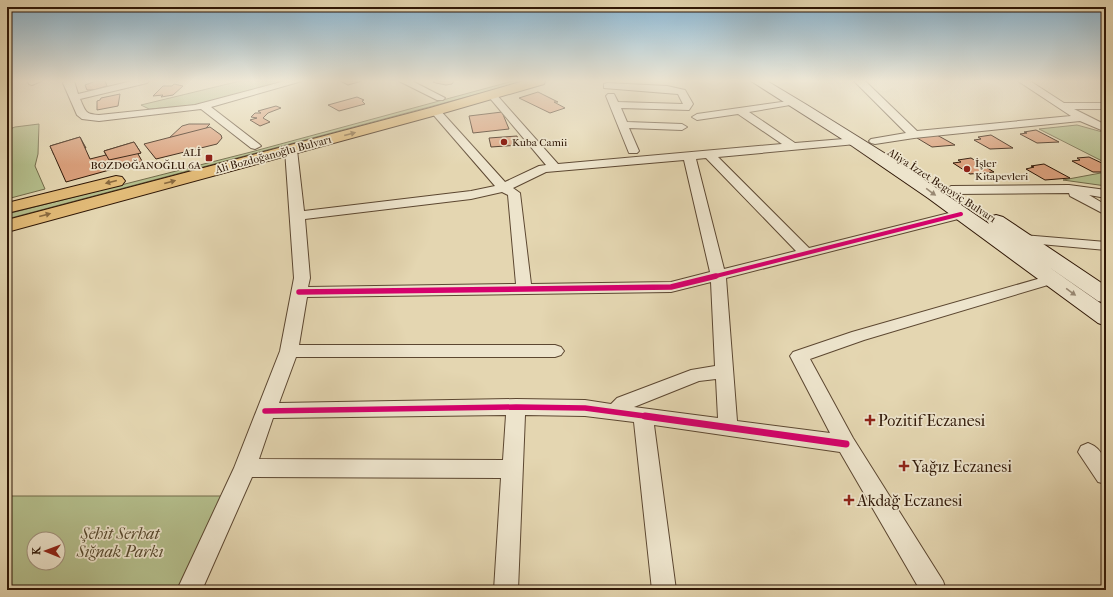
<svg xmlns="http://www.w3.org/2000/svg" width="1113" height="597" font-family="'IM FELL French Canon',serif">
<rect width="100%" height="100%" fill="#e4d6b1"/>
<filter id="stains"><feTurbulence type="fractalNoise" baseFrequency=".005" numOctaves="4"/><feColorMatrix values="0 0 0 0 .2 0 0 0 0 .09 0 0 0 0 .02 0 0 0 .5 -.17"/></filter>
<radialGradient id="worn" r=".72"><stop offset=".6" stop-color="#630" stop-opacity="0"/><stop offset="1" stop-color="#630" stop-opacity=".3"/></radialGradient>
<g fill="#b4be8c" stroke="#726a49" fill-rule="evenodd">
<polygon points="240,81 286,81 197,105 149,109 141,105"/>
<polygon points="513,81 527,81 7,219 7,214 251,152"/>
<polygon points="39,124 38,154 35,166 45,189 7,199 7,130 15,127"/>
<polygon points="1077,125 1106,133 1106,163 1039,129"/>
<polygon points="1106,172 1106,186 1063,180"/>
<path d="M7,496H223L180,589L7,587ZM34,539H58V563H34Z"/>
</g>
<g fill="#d99f7b" stroke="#2f1706">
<polygon points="105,81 107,86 94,90 87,90 85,85 96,81"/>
<polygon points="340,81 362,81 348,85"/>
<polygon points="434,81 454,81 452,84 446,85 436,83 433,82"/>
<polygon points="174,84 183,86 173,95 161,97 163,95 153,96 163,86 172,86"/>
<polygon points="538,92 558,102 554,102 565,108 550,113 519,98"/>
<polygon points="120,94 118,106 97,110 97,101 100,100 101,98"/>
<polygon points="357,97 364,100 362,101 365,104 339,111 328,105"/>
<polygon points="276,106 281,108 268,113 263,118 270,122 260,126 250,120 257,118 251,117 255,113 261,113 258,111"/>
<polygon points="502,112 509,129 473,133 469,116"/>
<polygon points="189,124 210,124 193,141 171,141 173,139 168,139 182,126"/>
<polygon points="210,127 221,135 222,138 217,144 156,159 144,144"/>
<polygon points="1036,130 1059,142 1037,143 1020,134 1027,133 1024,132"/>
<polygon points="935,134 955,145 932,147 917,138"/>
<polygon points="991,135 1013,148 990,149 974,140 981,139 978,137"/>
<polygon points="517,136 520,145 491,147 489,138"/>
<polygon points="80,137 86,148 54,155 50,146"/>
<polygon points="80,137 90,159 106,155 104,151 134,142 141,153 138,154 142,161 66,182 50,146"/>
<polygon points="134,142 141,153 109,160 104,151"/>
<polygon points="1089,157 1106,165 1106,172 1093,172 1072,161 1080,160 1077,158"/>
<polygon points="971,158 994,172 970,174 953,163 961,162 958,160"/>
<polygon points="1044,164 1070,178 1045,180 1026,169 1034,167 1031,166"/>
</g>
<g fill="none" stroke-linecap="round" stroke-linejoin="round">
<g stroke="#5c4731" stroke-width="2">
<g id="street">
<polygon points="28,81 41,81 32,85 29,84"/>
<path d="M64,81H74L78,94L132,81H149L147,83L80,99C86,112 85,114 99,115L195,105L285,81H302L211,107L259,144L261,146L255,149L251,148L201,109L99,121L82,119L77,115L63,83Z"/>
<polygon points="399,81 412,81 445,98 443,100 437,100"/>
<polygon points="854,81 865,81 917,131 1071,116 1018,81 1030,81 1064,103 1106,103 1106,109 1074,109 1106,125 1106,132 1080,121 914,138 875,144 871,143 869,141 871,139 906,133"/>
<polygon points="607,83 667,86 685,90 693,104 689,110 621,108 627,122 682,124 687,127 682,130 629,128 639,151 637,153 629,153 606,96 608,94 614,94 618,102 683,104 678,94 604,88 604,84"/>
<path d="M492,92L495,93L558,164L782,144L738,114L697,120L692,117L697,114L796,100L797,102L796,104L749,112L795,143L856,138L862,141L856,144L718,157L809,248L961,210L966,211L968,214L966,217L726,278L737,421L830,433L790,356L793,352L852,332L1048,276H1058L1061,279L1058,282L864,340L810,359L853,438L943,581L946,590H920L840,452L654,425L676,590H652L634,422L585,416L525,415L518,590H494L501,478L252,477L202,590H177L234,468L280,351L294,278L285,150L291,147L297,150L304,211L471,191L495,186L430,111L431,109H439L505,182L539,166L546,165L489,97L487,95ZM706,158L796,251L724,269L696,159ZM684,160L710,272L671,282L531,284L520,193L513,188L546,172ZM502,192L508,195L516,284L308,287L310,278L305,219L471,199ZM711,282L715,366L691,370L617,398L611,404L585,400L516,399L279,403L296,357H555L561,355L564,351L561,347L555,345H299L307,297L671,292ZM716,379L718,418L634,407L699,381ZM506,415L503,460L259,459L273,418Z"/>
<polygon points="1069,185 1106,190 1106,198 1089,195 1106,205 1106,215 1070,196 1069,193 951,194 945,190 951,186"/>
<polygon points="1023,235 1106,242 1106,250 1018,242 1016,239 1018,236"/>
<path d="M1088,443C1107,450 1106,467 1106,484L1098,482L1078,452L1081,446Z"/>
</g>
</g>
<g stroke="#2f1706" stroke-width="2">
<polygon id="secondary" points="751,81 767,81 807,105 897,161 989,224 987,221 989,217 996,215 1003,217 1106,286 1106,303 1098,301 1046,265 1106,307 1106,326 1098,323 928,198 842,139"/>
</g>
<g stroke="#2f1706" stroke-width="2">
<g id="primary">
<polygon points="524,81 545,81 544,84 440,114 7,232 7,220 430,108"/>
<polygon points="116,176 122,177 125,181 122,185 7,213 7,203"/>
</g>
</g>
<use href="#street" fill="#ede4cc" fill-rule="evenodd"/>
<use href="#secondary" fill="#ede4cc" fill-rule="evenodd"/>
<use href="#primary" fill="#e2bb78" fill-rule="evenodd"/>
<g stroke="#ede4cc" stroke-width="6">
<polyline id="cycleway-far2" points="712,277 961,214"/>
</g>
<g stroke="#ede4cc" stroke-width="8">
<g id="cycleway-far1">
<polyline points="299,292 671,287 716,276"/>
<polyline points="265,411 516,407 585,408 652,417"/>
</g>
</g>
<g stroke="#ede4cc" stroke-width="10">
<polyline id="cycleway" points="645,416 846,444"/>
</g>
<use href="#cycleway-far2" stroke="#d6006c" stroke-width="4"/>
<use href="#cycleway-far1" stroke="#d6006c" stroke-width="5.5"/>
<use href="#cycleway" stroke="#d6006c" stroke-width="7"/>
</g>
<defs><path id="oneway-solid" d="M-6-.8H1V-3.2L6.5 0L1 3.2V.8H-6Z"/></defs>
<g fill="#88693f">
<use href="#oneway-solid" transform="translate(350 134) rotate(-15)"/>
<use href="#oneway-solid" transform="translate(111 182) rotate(166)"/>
<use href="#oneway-solid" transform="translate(170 182) rotate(-15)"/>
<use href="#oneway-solid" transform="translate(45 215) rotate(-15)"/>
</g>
<g fill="#988873">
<use href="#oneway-solid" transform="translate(931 192) rotate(36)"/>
<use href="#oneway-solid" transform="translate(1071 292) rotate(36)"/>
</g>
<linearGradient id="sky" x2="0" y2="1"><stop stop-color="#87b5d3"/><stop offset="0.49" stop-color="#f3eddc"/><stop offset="1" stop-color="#f3eddc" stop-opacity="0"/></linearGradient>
<rect width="1113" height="165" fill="url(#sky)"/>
<g fill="#8f2418" stroke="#ede4cc" stroke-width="1.5">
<circle cx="504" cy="142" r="4"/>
<rect x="205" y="154" width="8" height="8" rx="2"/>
<circle cx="967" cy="169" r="4"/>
<path d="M868 414h4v4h4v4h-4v4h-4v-4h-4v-4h4z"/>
<path d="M902 460h4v4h4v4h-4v4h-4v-4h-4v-4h4z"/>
<path d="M847 494h4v4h4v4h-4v4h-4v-4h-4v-4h4z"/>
</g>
<g text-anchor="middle" stroke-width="3.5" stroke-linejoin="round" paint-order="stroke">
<g font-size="11" fill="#2f1706" stroke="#ede4cc" text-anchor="start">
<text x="512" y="146">Kuba Camii</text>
<text x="201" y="156" text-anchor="end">ALİ<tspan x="201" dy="13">BOZDOĞANOĞLU 6A</tspan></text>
<text x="975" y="167">İşler<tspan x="975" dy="13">Kitapevleri</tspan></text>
</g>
<g font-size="11" fill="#2f1706" stroke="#ede4cc">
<text transform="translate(273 154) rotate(-15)" y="4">Ali Bozdoğanoğlu Bulvarı</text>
<text transform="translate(942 185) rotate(33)" y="4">Aliya İzzet Begoviç Bulvarı</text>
</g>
<g font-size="16" fill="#2f1706" stroke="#ede4cc" text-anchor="start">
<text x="878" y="426">Pozitif Eczanesi</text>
<text x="912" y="472">Yağız Eczanesi</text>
<text x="857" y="506">Akdağ Eczanesi</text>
</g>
<g font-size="16" font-style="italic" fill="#57492e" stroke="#ede4cc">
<text x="120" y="539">Şehit Serhat<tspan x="120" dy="18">Sığnak Parkı</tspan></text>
</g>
</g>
<rect width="1113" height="597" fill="none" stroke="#e4d6b1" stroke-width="24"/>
<rect x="8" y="8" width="1097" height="581" fill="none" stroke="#2f1706" stroke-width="2"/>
<rect x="12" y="12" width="1089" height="573" fill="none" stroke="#2f1706"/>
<g transform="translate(46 551) rotate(271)"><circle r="19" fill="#ede4cc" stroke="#a1927d"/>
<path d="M0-3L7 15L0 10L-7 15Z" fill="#8f2418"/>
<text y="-6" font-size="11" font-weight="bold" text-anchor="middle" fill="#2f1706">K</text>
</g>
<rect width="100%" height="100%" filter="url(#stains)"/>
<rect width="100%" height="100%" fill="url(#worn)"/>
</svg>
